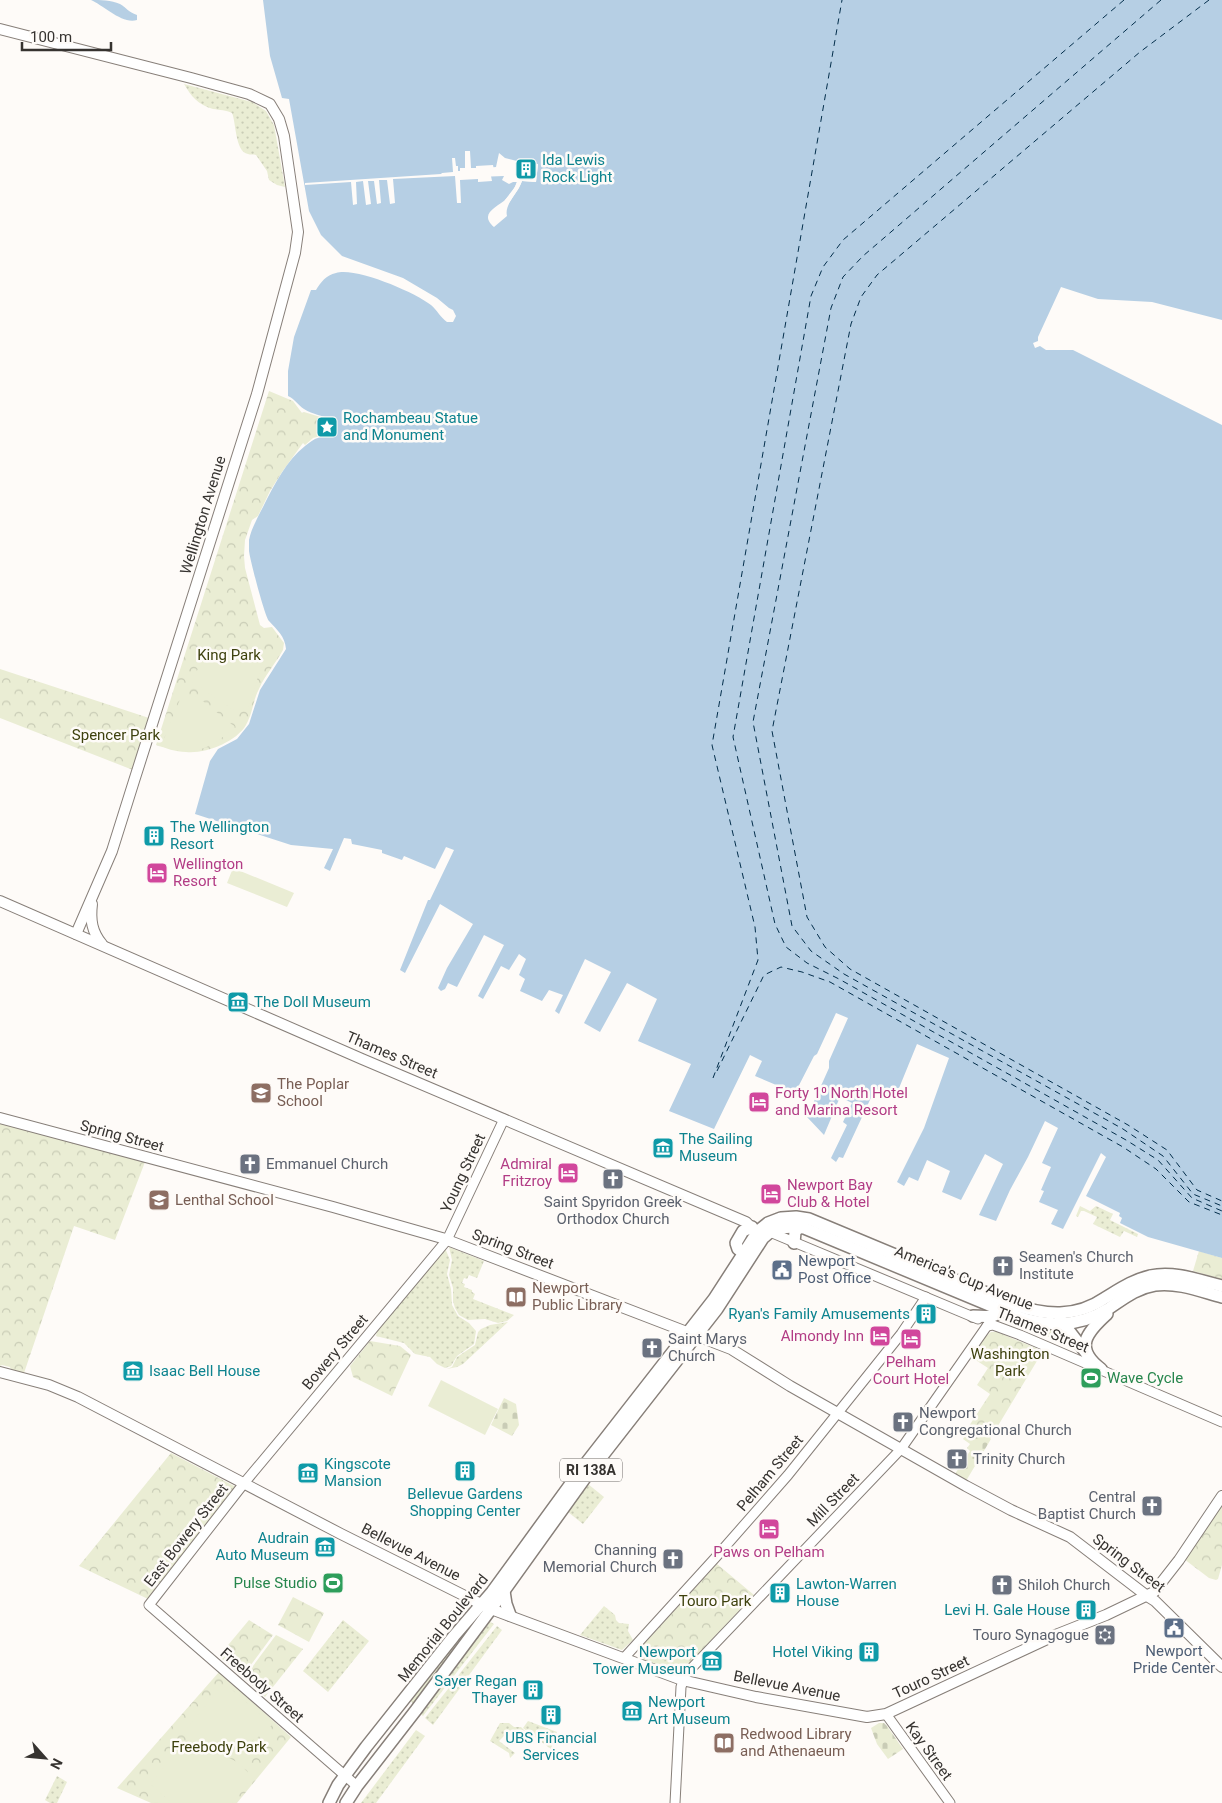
<svg xmlns="http://www.w3.org/2000/svg" width="1222" height="1803" font-family="Roboto,sans-serif">
<defs>
<pattern id="grass-dots" width="8" height="8" patternUnits="userSpaceOnUse" patternTransform="scale(1.25)"><rect width="8" height="8" fill="#eaedd4"/><path d="M2 2h.1M6 6h.1" fill="none" stroke="#c9ccb6" stroke-width="1.8" stroke-linecap="round"/></pattern>
<pattern id="cemetery-stones" width="16" height="16" patternUnits="userSpaceOnUse" patternTransform="scale(1.25)"><rect width="16" height="16" fill="#eaedd4"/><path d="M2 7V4a2 2 0 0 1 4 0v3zM10 15v-3a2 2 0 0 1 4 0v3z" fill="#c9ccb6"/></pattern>
<pattern id="park-crowns" width="20" height="18" patternUnits="userSpaceOnUse" patternTransform="scale(1.25)"><rect width="20" height="18" fill="#eaedd4"/><path d="M2 6a3 3 0 1 1 6 0M12 15a3 3 0 1 1 6 0" fill="none" stroke="#c9ccb6"/></pattern>
</defs>
<rect width="100%" height="100%" fill="#fefbf8"/>
<g fill="url(#grass-dots)">
<path d="M184,84L252,102L266,111L274,125L285,187L277,185L269,180L267,171L256,155C253,154 250,155 248,154C235,152 236,121 232,113C226,110 220,110 213,109C198,105 191,96 184,84Z"/>
<polygon points="1080,1206 1090,1211 1096,1206 1113,1214 1110,1220 1138,1234 1137,1237 1124,1231 1120,1237 1093,1224 1097,1217 1084,1211 1081,1211 1078,1217 1076,1216"/>
<polygon points="449,1247 484,1261 477,1278 469,1275 467,1279 464,1278 462,1283 465,1284 464,1287 472,1290 472,1292 475,1294 473,1299 514,1315 507,1321 498,1323 485,1319 468,1320 459,1315 455,1308 453,1301 453,1288 449,1275 452,1260"/>
<polygon points="445,1248 450,1260 447,1274 451,1289 452,1305 458,1316 469,1323 476,1331 474,1344 457,1356 451,1366 445,1368 437,1364 430,1357 415,1354 404,1343 376,1336 377,1332"/>
<polygon points="1010,1318 1065,1328 1079,1350 1009,1320"/>
<polygon points="508,1322 463,1364 457,1367 447,1369 452,1367 457,1357 475,1345 478,1332 481,1329 490,1325"/>
<polygon points="588,1484 604,1497 583,1524 568,1512"/>
<polygon points="604,1606 615,1615 616,1620 619,1623 629,1624 628,1631 633,1640 622,1650 580,1635"/>
<polygon points="473,1618 477,1620 414,1704 409,1700"/>
<polygon points="343,1620 369,1641 328,1692 303,1671"/>
<polygon points="490,1622 494,1624 423,1716 419,1713"/>
<polygon points="497,1626 502,1630 464,1682 457,1677"/>
<polygon points="456,1679 463,1684 433,1725 425,1718"/>
<polygon points="528,1721 557,1732 551,1749 523,1728"/>
<polygon points="500,1723 509,1723 514,1727 521,1727 525,1731 521,1735 516,1731 511,1736 507,1733 499,1741 515,1753 510,1758 509,1753 490,1741"/>
<polygon points="416,1730 425,1736 376,1803 361,1803"/>
<polygon points="57,1776 67,1782 57,1803 50,1803 45,1800"/>
</g>
<g fill="url(#cemetery-stones)">
<polygon points="504,1398 516,1404 519,1425 512,1436 491,1425"/>
<polygon points="971,1427 991,1439 966,1481 955,1474 970,1451 967,1448 970,1444 963,1439"/>
<polygon points="879,1723 884,1723 887,1726 903,1749 888,1759 877,1744 871,1728"/>
</g>
<g fill="url(#park-crowns)">
<path d="M269,391L293,401L302,413L304,412L327,419L328,434L313,438L305,445L303,443L282,472L270,491L258,516L252,520L245,540L244,556L245,568L260,625L264,628L272,627L284,643L283,650C276,663 265,675 259,689C253,700 253,713 246,725C236,742 206,754 186,752C175,752 166,748 156,745Z"/>
<polygon points="0,669 149,718 133,770 0,718"/>
<polygon points="0,1123 145,1162 115,1240 74,1226 24,1373 22,1373 12,1371 10,1367 2,1365 0,1366"/>
<polygon points="1199,1251 1222,1258 1222,1279 1193,1271"/>
<polygon points="991,1332 997,1332 1043,1351 990,1439 969,1426 990,1394 977,1385 988,1368 971,1357 982,1340"/>
<polygon points="370,1341 400,1346 411,1355 392,1396 353,1377 350,1366"/>
<polygon points="171,1453 236,1487 160,1583 156,1584 155,1590 148,1599 79,1566"/>
<polygon points="1222,1502 1222,1565 1218,1579 1216,1580 1209,1578 1184,1559"/>
<polygon points="717,1564 754,1595 680,1673 639,1658 639,1649"/>
<polygon points="293,1597 324,1613 309,1642 278,1625"/>
<polygon points="249,1620 273,1635 242,1677 219,1656"/>
<polygon points="276,1635 303,1649 265,1697 244,1678"/>
<polygon points="219,1672 291,1737 237,1803 151,1803 117,1788"/>
</g>
<g fill="#eaedd4">
<path d="M219,649L244,650L265,656L248,707L235,711L191,681C198,668 205,656 219,649Z"/>
<path d="M191,695L199,698L235,727C211,748 194,758 161,746L181,697Z"/>
<polygon points="233,868 294,893 287,907 227,883"/>
<polygon points="441,1380 498,1409 485,1435 428,1406"/>
<polygon points="229,1687 272,1725 257,1738 238,1747 229,1758 237,1762 253,1777 232,1803 172,1803 150,1784 188,1738 183,1733 220,1688"/>
</g>
<g fill="#b6cfe4" fill-rule="evenodd">
<path d="M91,0C101,0 111,0 120,4C127,8 128,12 137,15V20C123,25 103,5 91,0Z"/>
<path d="M263,0H1222V320L1152,302L1098,299L1061,287L1038,337V341L1033,343L1035,348L1040,346L1046,350H1073L1222,425V1258L1148,1237L1120,1223L1122,1218L1119,1216L1120,1213L1086,1196L1106,1157L1101,1153L1063,1229L1051,1224L1058,1210L1039,1202L1044,1191L1041,1190L1051,1167L1042,1163L1058,1128L1045,1121L1028,1157L1010,1190L996,1221L979,1215L1003,1164L985,1154L961,1200L942,1192L950,1171L927,1160L918,1181L909,1177L904,1186L897,1182L924,1128L949,1058L917,1044L895,1098L875,1089L843,1158L839,1157L836,1162L831,1158L847,1125L843,1122L852,1103L840,1097L824,1135L807,1117L829,1068V1061L848,1018L836,1013L817,1054L814,1056L795,1093L755,1076L762,1061L750,1055L714,1129L669,1111L691,1064L638,1041L657,999L627,983L600,1032L584,1023L611,972L585,959L559,1014L555,1011L563,995L549,990L542,1001L520,991L525,979L519,975L526,959L519,954L509,970L501,966L483,999L478,996L504,945L484,935L457,987L448,983L445,989L441,991L438,988L447,968L473,924L440,904L405,973L400,970L428,900H430L454,850L446,847L435,869L404,856L402,860L382,853V850L352,844L351,839L344,838L330,871L324,868L333,849L291,845L195,814L210,761L218,749L237,739L249,724L260,690L286,649C285,636 277,630 269,621C265,617 250,560 249,551C249,548 249,543 249,540C251,529 259,515 264,505C274,485 287,460 305,446C308,444 311,441 315,439C324,435 343,436 332,420C323,415 313,415 304,409C298,405 295,399 288,396V371L294,337L311,290H316C321,282 326,275 336,273C356,267 414,292 431,305C437,310 441,318 447,322H453L456,316L453,310L449,308L437,298L403,278L342,256L321,235L309,211L289,99L282,98L270,56ZM499,153L505,158L517,161L518,163L538,164L536,182L522,181C518,193 504,204 507,216L494,227C478,213 498,207 506,199C510,195 515,188 517,182H513L509,184L502,180L504,176L478,177L477,169L496,167Z"/>
</g>
<g fill="#fefbf8">
<polygon points="465,151 470,151 471,168 476,168 476,166 493,165 494,170 480,171 480,174 494,173 495,176 491,176 492,181 478,182 478,179 460,180 461,203 457,203 455,176 393,179 395,203 390,204 387,180 379,180 381,203 377,204 374,181 368,181 371,204 366,205 363,181 356,182 357,204 353,205 351,182 305,185 305,183 441,174 442,173 453,172 452,158 455,158 456,166 458,166 458,171 460,171 460,168 465,168"/>
<polygon points="518,163 538,164 536,182 522,181 519,188 507,206 505,200 515,187 518,179 534,180 535,166 518,166"/>
</g>
<g fill="none" stroke-linecap="round" stroke-linejoin="round">
<g stroke="#022d4a" stroke-width="1" stroke-dasharray="6 5" stroke-linecap="butt">
<polyline points="1124,0 843,240 823,267 811,296 733,737 775,924 786,947 807,963 839,979 1126,1140 1158,1160 1192,1198 1222,1211"/>
<polyline points="1161,0 863,256 843,277 831,308 753,722 792,926 811,951 844,974 1123,1129 1163,1156 1193,1194 1222,1206"/>
<polyline points="1209,0 1140,52 877,275 861,297 851,324 772,731 807,917 825,947 850,969 1128,1125 1167,1150 1197,1190 1222,1201"/>
<polyline points="717,1071 764,975 781,967 802,972 830,982 1123,1147 1156,1169 1189,1202 1222,1215"/>
<polyline points="713,1078 758,960 755,927 712,745 842,0"/>
</g>
<g stroke="#877f79" stroke-width="11">
<g id="tertiary">
<polyline points="770,1232 978,1319"/>
<polyline points="987,1326 993,1325 1020,1335 1222,1422"/>
<polyline points="624,1658 716,1557 788,1475 901,1334 926,1297"/>
<polyline points="886,1714 950,1803"/>
<polyline points="357,1786 149,1605 245,1482 447,1240 504,1119"/>
<polyline points="675,1803 681,1687 685,1675 901,1449 987,1326"/>
</g>
</g>
<g stroke="#877f79" stroke-width="12">
<g id="secondary">
<polyline points="0,29 191,78 249,94 270,104 279,119 284,136 298,232 295,253 257,394 134,781 112,851 76,934"/>
<polyline points="0,901 362,1059 746,1222 756,1232"/>
<path d="M92,904C90,920 92,932 102,944"/>
<polyline points="0,1118 333,1207 442,1238 731,1349 790,1386 966,1486 1011,1510 1070,1537 1147,1596 1155,1601 1222,1667"/>
<polyline points="0,1372 49,1385 78,1397 341,1534 491,1609 682,1680 756,1697 867,1717 886,1714 1058,1634 1106,1615 1154,1592 1179,1560 1222,1496"/>
</g>
</g>
<g stroke="#877f79" stroke-width="14">
<g id="primary">
<polyline points="794,1243 795,1232 803,1222"/>
<polyline points="750,1257 738,1249 736,1243 743,1231 752,1227"/>
<path d="M973,1316C987,1316 997,1320 1004,1305"/>
<polyline points="1060,1319 1087,1354"/>
<path d="M1101,1369C1073,1348 1087,1332 1107,1314"/>
<polyline points="504,1591 506,1604 510,1615"/>
<path d="M329,1803L338,1785L366,1747L454,1636L492,1592L583,1467L714,1299L758,1231L768,1223L781,1218L796,1217L809,1219L1013,1304C1045,1316 1076,1318 1105,1298C1120,1289 1133,1280 1150,1276C1175,1271 1198,1280 1222,1286"/>
<path d="M346,1803L357,1786L416,1710L491,1609L585,1478L717,1309L763,1238L770,1232L780,1228L793,1227L804,1228L1013,1315C1044,1327 1078,1328 1108,1309C1123,1299 1136,1288 1155,1285C1178,1282 1200,1291 1222,1297"/>
</g>
</g>
<use href="#tertiary" stroke="#fff" stroke-width="9"/>
<use href="#secondary" stroke="#fff" stroke-width="10"/>
<use href="#primary" stroke="#fff" stroke-width="11"/>
</g>
<defs>
<g id="building-square" transform="scale(1.125)"><rect x="-9" y="-9" width="18" height="18" rx="4" fill="#0f9aa8" stroke="#fefbf8"/><path d="M-4-6H4V6H1V3H-1V6H-4ZM-2.5-4.3h1.7v1.8h-1.7ZM.8-4.3h1.7v1.8H.8ZM-2.5-1h1.7V.8h-1.7ZM.8-1h1.7V.8H.8Z" fill="#fff"/></g>
<g id="sight-square" transform="scale(1.125)"><rect x="-9" y="-9" width="18" height="18" rx="4" fill="#0f9aa8" stroke="#fefbf8"/><path d="M0-6L1.8-2.2L6-1.7L2.9 1.2L3.7 5.4L0 3.3L-3.7 5.4L-2.9 1.2L-6-1.7L-1.8-2.2Z" fill="#fff"/></g>
<g id="hotel-square" transform="scale(1.125)"><rect x="-9" y="-9" width="18" height="18" rx="4" fill="#d1479c" stroke="#fefbf8"/><path d="M-6-4.5h1.5V1H6V5H4.5V3h-9V5H-6ZM-4 0a1.8 1.8 0 1 1 3.6 0ZM.5 0V-2.5h3Q6-2.5 6 0Z" fill="#fff"/></g>
<g id="museum-square" transform="scale(1.125)"><rect x="-9" y="-9" width="18" height="18" rx="4" fill="#0f9aa8" stroke="#fefbf8"/><path d="M0-6L6-3V-2H-6V-3ZM-5-1h2V3h-2ZM-1-1h2V3h-2ZM3-1h2V3H3ZM-6 4H6V6H-6Z" fill="#fff"/></g>
<g id="school-square" transform="scale(1.125)"><rect x="-9" y="-9" width="18" height="18" rx="4" fill="#8d6e63" stroke="#fefbf8"/><path d="M0-5L7-2L0 1L-7-2ZM-4 1L0 2.5L4 1V4Q0 6-4 4Z" fill="#fff"/></g>
<g id="church-square" transform="scale(1.125)"><rect x="-9" y="-9" width="18" height="18" rx="4" fill="#6b7280" stroke="#fefbf8"/><path d="M-1.2-6h2.4v3.5h3.3v2.4h-3.3V6h-2.4V-.1h-3.3v-2.4h3.3Z" fill="#fff"/></g>
<g id="civic-square" transform="scale(1.125)"><rect x="-9" y="-9" width="18" height="18" rx="4" fill="#5c6f8a" stroke="#fefbf8"/><path d="M-.6-6.5H3V-4.5H.6V-3L4-1V1h2V6H-6V1h2V-1L-.6-3ZM-1.2 2.5V6h2.4V2.5Z" fill="#fff"/></g>
<g id="library-square" transform="scale(1.125)"><rect x="-9" y="-9" width="18" height="18" rx="4" fill="#8d6e63" stroke="#fefbf8"/><path d="M-6-4Q-3-5.5-.7-3.5V5Q-3 3-6 4ZM6-4Q3-5.5 .7-3.5V5Q3 3 6 4Z" fill="#fff"/></g>
<g id="stadium-square" transform="scale(1.125)"><rect x="-9" y="-9" width="18" height="18" rx="4" fill="#2e9e5b" stroke="#fefbf8"/><path d="M0-5a6.5 5 0 1 0 0 10a6.5 5 0 1 0 0-10ZM-3.5-1.8h7v3.6h-7Z" fill="#fff"/></g>
<g id="synagogue-square" transform="scale(1.125)"><rect x="-9" y="-9" width="18" height="18" rx="4" fill="#6b7280" stroke="#fefbf8"/><path d="M0-6.5L5.6 3.2H-5.6ZM0 6.5L5.6-3.2H-5.6Z" fill="#fff"/></g>
</defs>
<g fill-rule="evenodd">
<use href="#building-square" x="526" y="169"/>
<use href="#sight-square" x="327" y="427"/>
<use href="#building-square" x="154" y="836"/>
<use href="#hotel-square" x="157" y="873"/>
<use href="#museum-square" x="238" y="1002"/>
<use href="#school-square" x="261" y="1093"/>
<use href="#hotel-square" x="759" y="1102"/>
<use href="#museum-square" x="663" y="1148"/>
<use href="#church-square" x="250" y="1164"/>
<use href="#hotel-square" x="568" y="1173"/>
<use href="#church-square" x="613" y="1179"/>
<use href="#hotel-square" x="771" y="1194"/>
<use href="#school-square" x="159" y="1200"/>
<use href="#church-square" x="1003" y="1266"/>
<use href="#civic-square" x="782" y="1270"/>
<use href="#library-square" x="516" y="1297"/>
<use href="#building-square" x="926" y="1314"/>
<use href="#hotel-square" x="880" y="1336"/>
<use href="#hotel-square" x="911" y="1339"/>
<use href="#church-square" x="652" y="1348"/>
<use href="#museum-square" x="133" y="1371"/>
<use href="#stadium-square" x="1091" y="1378"/>
<use href="#church-square" x="903" y="1422"/>
<use href="#church-square" x="957" y="1459"/>
<use href="#building-square" x="465" y="1471"/>
<use href="#museum-square" x="308" y="1473"/>
<use href="#church-square" x="1152" y="1506"/>
<use href="#hotel-square" x="769" y="1529"/>
<use href="#museum-square" x="325" y="1547"/>
<use href="#church-square" x="673" y="1559"/>
<use href="#stadium-square" x="333" y="1583"/>
<use href="#church-square" x="1002" y="1585"/>
<use href="#building-square" x="780" y="1593"/>
<use href="#building-square" x="1086" y="1610"/>
<use href="#civic-square" x="1174" y="1628"/>
<use href="#synagogue-square" x="1105" y="1635"/>
<use href="#building-square" x="869" y="1652"/>
<use href="#museum-square" x="712" y="1661"/>
<use href="#building-square" x="533" y="1690"/>
<use href="#museum-square" x="632" y="1711"/>
<use href="#building-square" x="551" y="1715"/>
<use href="#library-square" x="724" y="1743"/>
</g>
<g text-anchor="middle" stroke-width="5" stroke-linejoin="round" paint-order="stroke">
<rect fill="#fefbf8" stroke="#726f6c" stroke-width="1" x="560" y="1458.5" width="62" height="23" rx="4"/>
<g font-size="14" font-weight="bold" fill="#363330">
<text x="591" y="1475">RI 138A</text>
</g>
<g font-size="15" fill="#0d838f" stroke="#fefbf8" text-anchor="start">
<text x="542" y="165">Ida Lewis<tspan x="542" dy="17">Rock Light</tspan></text>
<text x="343" y="423">Rochambeau Statue<tspan x="343" dy="17">and Monument</tspan></text>
<text x="170" y="832">The Wellington<tspan x="170" dy="17">Resort</tspan></text>
<text x="254" y="1007">The Doll Museum</text>
<text x="679" y="1144">The Sailing<tspan x="679" dy="17">Museum</tspan></text>
<text x="910" y="1319" text-anchor="end">Ryan's Family Amusements</text>
<text x="149" y="1376">Isaac Bell House</text>
<text x="324" y="1469">Kingscote<tspan x="324" dy="17">Mansion</tspan></text>
<text x="465" y="1499" text-anchor="middle">Bellevue Gardens<tspan x="465" dy="17">Shopping Center</tspan></text>
<text x="309" y="1543" text-anchor="end">Audrain<tspan x="309" dy="17">Auto Museum</tspan></text>
<text x="796" y="1589">Lawton-Warren<tspan x="796" dy="17">House</tspan></text>
<text x="1070" y="1615" text-anchor="end">Levi H. Gale House</text>
<text x="696" y="1657" text-anchor="end">Newport<tspan x="696" dy="17">Tower Museum</tspan></text>
<text x="853" y="1657" text-anchor="end">Hotel Viking</text>
<text x="517" y="1686" text-anchor="end">Sayer Regan<tspan x="517" dy="17">Thayer</tspan></text>
<text x="648" y="1707">Newport<tspan x="648" dy="17">Art Museum</tspan></text>
<text x="551" y="1743" text-anchor="middle">UBS Financial<tspan x="551" dy="17">Services</tspan></text>
</g>
<g font-size="15" fill="#363330" stroke="#fefbf8">
<text transform="translate(203 515) rotate(-73)" y="5">Wellington Avenue</text>
<text transform="translate(392 1055) rotate(23)" y="5">Thames Street</text>
<text transform="translate(122 1136) rotate(15)" y="5">Spring Street</text>
<text transform="translate(463 1173) rotate(-65)" y="5">Young Street</text>
<text transform="translate(513 1249) rotate(21)" y="5">Spring Street</text>
<text transform="translate(964 1278) rotate(22)" y="5">America's Cup Avenue</text>
<text transform="translate(1043 1330) rotate(22)" y="5">Thames Street</text>
<text transform="translate(335 1352) rotate(-50)" y="5">Bowery Street</text>
<text transform="translate(770 1473) rotate(-50)" y="5">Pelham Street</text>
<text transform="translate(833 1500) rotate(-46)" y="5">Mill Street</text>
<text transform="translate(186 1535) rotate(-52)" y="5">East Bowery Street</text>
<text transform="translate(411 1552) rotate(27)" y="5">Bellevue Avenue</text>
<text transform="translate(1129 1563) rotate(37)" y="5">Spring Street</text>
<text transform="translate(443 1628) rotate(-51)" y="5">Memorial Boulevard</text>
<text transform="translate(931 1677) rotate(-25)" y="5">Touro Street</text>
<text transform="translate(262 1685) rotate(41)" y="5">Freebody Street</text>
<text transform="translate(787 1686) rotate(11)" y="5">Bellevue Avenue</text>
<text transform="translate(929 1751) rotate(54)" y="5">Kay Street</text>
</g>
<g font-size="15" fill="#3e410e" stroke="#fefbf8">
<text x="229" y="660">King Park</text>
<text x="116" y="740">Spencer Park</text>
<text x="1010" y="1359">Washington<tspan x="1010" dy="17">Park</tspan></text>
<text x="715" y="1606">Touro Park</text>
<text x="219" y="1752">Freebody Park</text>
</g>
<g font-size="15" fill="#b23c85" stroke="#fefbf8" text-anchor="start">
<text x="173" y="869">Wellington<tspan x="173" dy="17">Resort</tspan></text>
<text x="775" y="1098">Forty 1⁰ North Hotel<tspan x="775" dy="17">and Marina Resort</tspan></text>
<text x="552" y="1169" text-anchor="end">Admiral<tspan x="552" dy="17">Fritzroy</tspan></text>
<text x="787" y="1190">Newport Bay<tspan x="787" dy="17">Club &amp; Hotel</tspan></text>
<text x="864" y="1341" text-anchor="end">Almondy Inn</text>
<text x="911" y="1367" text-anchor="middle">Pelham<tspan x="911" dy="17">Court Hotel</tspan></text>
<text x="769" y="1557" text-anchor="middle">Paws on Pelham</text>
</g>
<g font-size="15" fill="#785e54" stroke="#fefbf8" text-anchor="start">
<text x="277" y="1089">The Poplar<tspan x="277" dy="17">School</tspan></text>
<text x="175" y="1205">Lenthal School</text>
<text x="532" y="1293">Newport<tspan x="532" dy="17">Public Library</tspan></text>
<text x="740" y="1739">Redwood Library<tspan x="740" dy="17">and Athenaeum</tspan></text>
</g>
<g font-size="15" fill="#5b616d" stroke="#fefbf8" text-anchor="start">
<text x="266" y="1169">Emmanuel Church</text>
<text x="613" y="1207" text-anchor="middle">Saint Spyridon Greek<tspan x="613" dy="17">Orthodox Church</tspan></text>
<text x="1019" y="1262">Seamen's Church<tspan x="1019" dy="17">Institute</tspan></text>
<text x="668" y="1344">Saint Marys<tspan x="668" dy="17">Church</tspan></text>
<text x="919" y="1418">Newport<tspan x="919" dy="17">Congregational Church</tspan></text>
<text x="973" y="1464">Trinity Church</text>
<text x="1136" y="1502" text-anchor="end">Central<tspan x="1136" dy="17">Baptist Church</tspan></text>
<text x="657" y="1555" text-anchor="end">Channing<tspan x="657" dy="17">Memorial Church</tspan></text>
<text x="1018" y="1590">Shiloh Church</text>
<text x="1089" y="1640" text-anchor="end">Touro Synagogue</text>
</g>
<g font-size="15" fill="#4e5e75" stroke="#fefbf8" text-anchor="start">
<text x="798" y="1266">Newport<tspan x="798" dy="17">Post Office</tspan></text>
<text x="1174" y="1656" text-anchor="middle">Newport<tspan x="1174" dy="17">Pride Center</tspan></text>
</g>
<g font-size="15" fill="#27864d" stroke="#fefbf8" text-anchor="start">
<text x="1107" y="1383">Wave Cycle</text>
<text x="317" y="1588" text-anchor="end">Pulse Studio</text>
</g>
</g>
<g transform="translate(45 1758) rotate(117)" stroke="#fefbf8" stroke-width="4" paint-order="stroke">
<path d="M0-4L9 19L0 12L-9 19Z" fill="#363330"/>
<text y="-8" font-size="14" font-weight="bold" text-anchor="middle" fill="#363330">N</text>
</g>
<path d="M22 42v8h89v-8" fill="none" stroke="#363330" stroke-width="2.5"/>
<text x="30" y="42" font-size="15" fill="#363330" stroke="#fefbf8" stroke-width="4" paint-order="stroke">100 m</text>
</svg>
